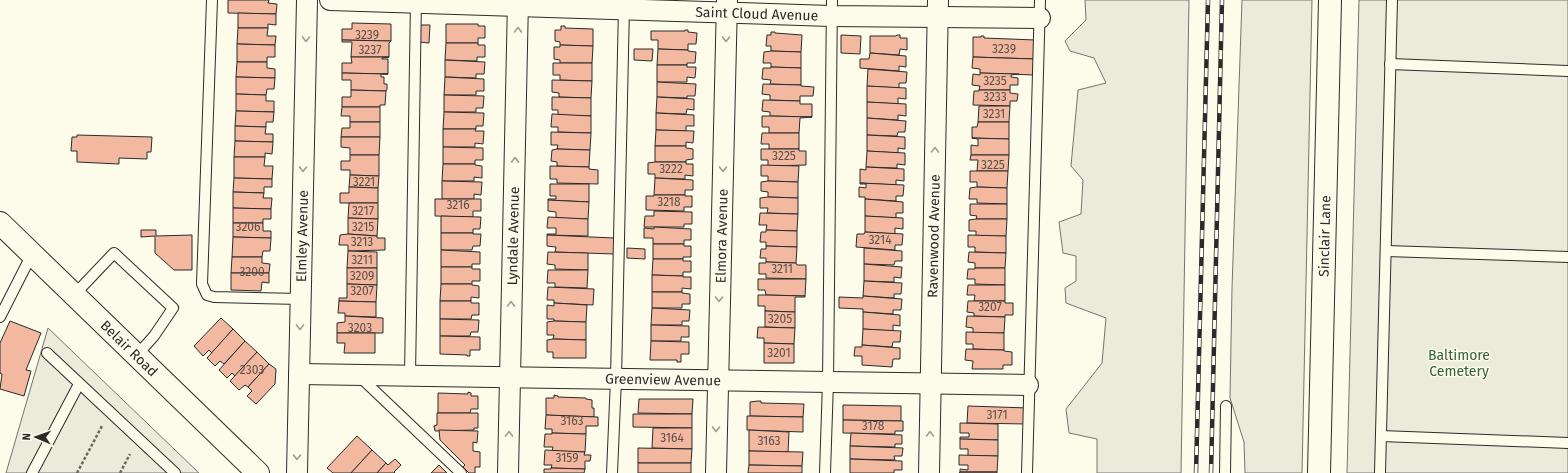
<svg xmlns="http://www.w3.org/2000/svg" width="1568" height="473" font-family="'Fira Sans',sans-serif">
<rect width="100%" height="100%" fill="#fdfbea"/>
<g fill="#ecebdb" stroke="#74746e">
<polygon points="1085,0 1189,0 1181,473 1097,473 1097,439 1069,433 1066,409 1102,363 1106,318 1066,303 1065,288 1076,281 1076,256 1063,253 1059,222 1081,214 1083,180 1071,166 1078,90 1106,83 1094,58 1070,51 1065,41 1086,20"/>
<polygon points="1242,0 1312,0 1302,473 1245,473 1244,442 1230,398 1232,288"/>
<polygon points="1359,0 1568,0 1568,473 1347,473"/>
<polygon points="48,328 199,473 6,473"/>
</g>
<g fill="#f2b8a0" stroke="#2b2b2b">
<polygon points="228,0 269,0 268,3 277,4 276,14 228,13"/>
<polygon points="238,13 276,14 276,25 268,24 268,28 238,28"/>
<polygon points="352,23 391,24 391,41 342,40 342,29 352,29"/>
<polygon points="446,24 478,24 478,26 485,26 485,38 478,38 478,43 446,43"/>
<polygon points="419,25 430,25 429,43 419,42"/>
<polygon points="561,26 565,26 565,28 593,29 593,46 560,45 560,42 555,41 555,30 561,30"/>
<polygon points="238,28 268,28 267,36 276,36 275,45 237,44"/>
<polygon points="685,30 688,30 688,32 697,33 696,44 688,44 688,50 658,49 658,40 651,40 651,31 685,31"/>
<polygon points="771,32 775,32 775,33 802,35 801,52 771,51 771,46 766,46 767,35 771,35"/>
<polygon points="841,35 861,36 860,54 841,53"/>
<polygon points="897,35 900,35 900,38 907,38 907,50 900,49 899,55 870,53 870,36 896,36"/>
<polygon points="981,36 984,36 984,38 1035,40 1035,59 973,57 973,37 981,37"/>
<polygon points="342,40 391,41 389,43 389,57 351,57 352,42 342,42"/>
<polygon points="446,43 478,43 478,45 485,45 485,57 477,57 477,61 445,60"/>
<polygon points="237,44 275,45 275,57 267,57 267,62 237,62"/>
<polygon points="560,45 593,46 592,63 560,63 560,60 554,59 554,47 560,47"/>
<polygon points="634,49 653,49 652,61 634,60"/>
<polygon points="658,49 688,50 688,51 696,52 695,63 687,63 687,65 657,65"/>
<polygon points="771,51 801,52 801,68 771,67 771,63 763,63 764,52"/>
<polygon points="870,53 906,56 906,67 899,66 899,71 860,68 860,59 869,59"/>
<polygon points="351,57 389,57 382,58 382,59 388,59 388,74 342,73 342,63 352,63"/>
<polygon points="973,57 1035,59 1034,75 980,73 980,69 972,68"/>
<polygon points="445,60 485,62 484,74 476,74 476,78 445,77"/>
<polygon points="237,62 267,62 267,68 275,69 275,78 236,77"/>
<polygon points="553,63 592,63 592,81 560,80 560,75 553,75"/>
<polygon points="657,65 687,65 687,67 696,67 695,78 687,77 687,82 657,82"/>
<polygon points="771,67 801,68 801,85 770,84 771,80 762,79 763,68 771,68"/>
<polygon points="868,69 907,72 906,83 899,83 899,88 867,86"/>
<polygon points="342,73 388,74 381,74 381,77 384,77 384,84 387,84 387,89 386,91 351,90 351,80 342,80"/>
<polygon points="980,73 1019,74 1011,75 1011,77 1018,78 1018,85 1010,85 1010,90 979,90 980,86 972,85 973,74 980,75"/>
<polygon points="236,77 275,78 274,89 267,89 266,95 236,94"/>
<polygon points="445,77 484,79 484,91 476,91 476,95 444,95"/>
<polygon points="552,80 592,81 591,98 559,97 559,93 552,92"/>
<polygon points="657,82 696,84 695,96 687,96 687,98 657,97"/>
<polygon points="763,84 801,85 801,86 814,87 813,96 800,96 800,101 770,100 770,95 762,94"/>
<polygon points="867,86 906,88 906,99 898,98 898,104 867,102"/>
<polygon points="351,90 386,91 385,105 380,105 380,107 342,107 342,97 351,97"/>
<polygon points="979,90 1010,90 1010,93 1018,94 1017,101 1010,101 1010,106 973,105 974,91 979,91"/>
<polygon points="236,94 266,95 266,101 274,101 274,112 236,111"/>
<polygon points="444,95 484,96 483,108 476,108 476,112 444,112"/>
<polygon points="552,97 591,98 591,116 558,115 558,110 552,110"/>
<polygon points="657,97 694,99 694,110 687,109 686,114 656,113"/>
<polygon points="763,100 800,101 800,104 812,104 812,117 770,116 770,112 762,111"/>
<polygon points="867,102 906,104 906,116 898,115 898,120 867,118"/>
<polygon points="979,106 1010,106 1009,122 978,122"/>
<polygon points="342,107 380,107 380,122 350,122 350,116 341,116"/>
<polygon points="236,111 274,112 273,122 266,122 266,127 235,126"/>
<polygon points="444,112 484,113 483,126 476,126 476,129 443,129"/>
<polygon points="656,113 694,115 694,126 686,126 686,131 656,130"/>
<polygon points="552,114 591,116 591,133 558,132 558,127 551,127"/>
<polygon points="762,116 770,116 812,117 800,118 799,133 769,133 769,127 762,127"/>
<polygon points="867,118 906,121 905,132 898,132 897,136 867,135"/>
<polygon points="350,122 380,122 380,137 341,137 342,128 350,128"/>
<polygon points="978,122 1009,122 1009,139 972,138 972,127 977,127"/>
<polygon points="235,126 266,127 265,134 273,134 273,142 235,141"/>
<polygon points="443,129 476,129 475,131 484,131 483,144 475,143 475,147 443,147"/>
<polygon points="656,130 694,131 693,143 686,142 686,146 655,146"/>
<polygon points="551,132 591,133 590,150 557,149 558,145 551,145"/>
<polygon points="762,133 799,133 799,149 769,149 769,144 761,144"/>
<polygon points="77,135 152,137 151,152 147,152 147,159 119,158 119,164 77,162 77,151 71,151 72,137 77,137"/>
<polygon points="867,135 905,137 905,149 898,148 898,153 867,151"/>
<polygon points="341,137 380,137 379,155 350,155 350,148 341,147"/>
<polygon points="972,138 1009,139 1009,155 971,155 971,145 978,146 978,139"/>
<polygon points="235,141 273,142 272,154 265,153 265,157 234,157"/>
<polygon points="655,146 686,146 686,148 693,149 693,159 686,160 686,162 655,162"/>
<polygon points="443,147 483,148 483,160 475,160 475,164 443,164"/>
<polygon points="557,149 590,150 589,167 557,166 557,162 551,161 552,150"/>
<polygon points="761,149 799,149 799,151 806,151 806,165 768,166 768,160 761,160"/>
<polygon points="867,151 905,153 905,165 897,164 897,168 866,167"/>
<polygon points="350,155 379,155 379,176 350,175 350,170 341,170 341,161 350,161"/>
<polygon points="971,155 1009,155 1008,171 977,171 978,160 970,160"/>
<polygon points="234,157 265,157 264,166 273,166 272,179 234,178"/>
<polygon points="655,162 686,162 686,164 693,164 693,176 685,175 685,179 655,178 655,174 648,174 648,163"/>
<polygon points="443,164 475,164 475,165 482,166 482,178 474,177 474,181 442,181"/>
<polygon points="761,165 799,166 798,182 768,181 768,176 761,176"/>
<polygon points="550,166 589,167 589,169 598,170 598,184 557,183 557,179 550,179"/>
<polygon points="866,167 904,169 904,181 896,180 896,185 860,183 860,169 866,170"/>
<polygon points="970,171 1008,171 1007,188 977,187 977,182 970,182"/>
<polygon points="350,175 379,176 378,188 349,187"/>
<polygon points="234,178 272,179 272,187 264,187 264,193 233,192"/>
<polygon points="655,178 693,180 693,190 685,190 685,195 654,195"/>
<polygon points="442,181 482,182 481,195 474,194 474,199 442,199"/>
<polygon points="768,181 798,182 798,198 768,197 768,192 761,191 761,182"/>
<polygon points="860,183 904,185 903,196 896,196 896,201 865,199 865,197 859,197 859,187 866,188 866,184 860,184"/>
<polygon points="550,184 589,184 589,202 548,200 548,199 556,199 556,196 550,196"/>
<polygon points="349,187 378,188 378,203 340,203 340,193 349,193"/>
<polygon points="977,187 1007,188 1007,204 977,203 977,199 969,199 970,188"/>
<polygon points="233,192 264,193 263,198 272,198 271,209 233,208"/>
<polygon points="654,195 685,195 685,196 692,196 692,207 684,207 684,211 646,210 646,196 654,196"/>
<polygon points="768,197 798,198 798,214 767,213 768,208 760,208 760,198"/>
<polygon points="435,199 481,199 481,211 473,211 473,217 435,216"/>
<polygon points="865,199 903,202 903,213 896,213 896,218 865,216"/>
<polygon points="548,200 589,202 588,219 556,218 556,212 548,211"/>
<polygon points="349,203 378,203 378,219 348,218"/>
<polygon points="970,204 1007,204 1007,219 976,219 977,216 970,215"/>
<polygon points="233,208 271,209 271,219 263,219 263,223 233,223"/>
<polygon points="654,211 692,212 692,224 684,224 684,227 644,227 645,216 654,216"/>
<polygon points="760,213 798,214 797,231 766,230 767,225 759,225"/>
<polygon points="441,216 481,217 480,229 473,229 473,233 441,233"/>
<polygon points="865,216 903,218 903,229 895,228 895,234 865,232"/>
<polygon points="548,217 588,219 588,236 547,235 547,234 556,234 556,228 547,228"/>
<polygon points="348,218 378,219 377,236 348,234"/>
<polygon points="976,219 1007,219 1006,236 976,236 976,231 969,231 969,220"/>
<polygon points="233,223 263,223 263,231 271,231 271,238 233,237"/>
<polygon points="654,227 691,229 691,240 684,240 684,244 653,244 653,238 644,238 644,228 654,229"/>
<polygon points="141,230 156,230 156,236 192,235 192,270 174,270 155,253 155,236 141,237"/>
<polygon points="766,230 797,231 797,247 766,246 766,242 760,242 761,232 766,232"/>
<polygon points="865,232 903,234 902,245 895,245 895,250 856,247 857,234 864,234"/>
<polygon points="441,233 473,233 473,234 481,234 480,246 473,246 472,250 441,250"/>
<polygon points="348,234 377,236 377,238 385,238 385,250 348,251 348,245 339,245 340,235"/>
<polygon points="547,235 614,238 614,254 555,252 556,247 547,246"/>
<polygon points="968,235 1006,236 1006,253 975,252 975,247 968,247"/>
<polygon points="233,237 271,238 270,251 263,251 262,257 232,257"/>
<polygon points="653,244 684,244 684,246 691,246 691,257 683,257 683,259 653,259"/>
<polygon points="766,246 797,247 796,263 766,262 766,258 760,258 761,249 766,249"/>
<polygon points="627,248 645,249 645,259 627,258"/>
<polygon points="864,248 902,251 902,261 895,261 894,265 864,264"/>
<polygon points="441,250 480,252 480,264 472,264 472,267 441,267"/>
<polygon points="348,251 377,252 377,268 347,268"/>
<polygon points="548,252 588,253 588,270 555,269 555,265 547,264"/>
<polygon points="969,252 1006,253 1005,268 975,268 975,263 968,262"/>
<polygon points="232,257 262,257 262,263 270,264 269,273 231,273"/>
<polygon points="653,259 683,259 683,261 691,261 691,272 683,272 683,276 652,275"/>
<polygon points="766,262 796,263 797,265 806,265 806,279 766,278 766,274 759,274 759,263 766,263"/>
<polygon points="864,264 902,267 901,278 894,277 894,282 864,281"/>
<polygon points="441,267 472,267 472,269 480,269 480,281 472,281 472,284 441,284"/>
<polygon points="347,268 377,268 377,285 347,284"/>
<polygon points="975,268 1005,268 1005,285 975,284 975,279 967,279 968,269 975,269"/>
<polygon points="548,270 588,270 587,288 555,287 555,283 547,283"/>
<polygon points="231,273 269,273 269,283 262,282 261,291 231,290"/>
<polygon points="652,275 683,276 683,277 691,277 691,289 682,288 682,292 652,292"/>
<polygon points="758,279 806,279 805,296 766,295 765,290 758,290"/>
<polygon points="864,281 902,283 901,294 894,294 894,298 863,296"/>
<polygon points="347,284 377,285 376,302 339,301 339,298 347,298"/>
<polygon points="441,284 472,284 472,285 479,286 479,298 471,297 471,301 440,301"/>
<polygon points="968,285 1005,285 1005,301 974,301 975,295 967,295"/>
<polygon points="548,287 594,289 593,305 554,303 554,300 547,300"/>
<polygon points="652,292 682,292 682,293 690,294 690,304 682,304 682,308 652,308"/>
<polygon points="758,295 766,295 805,296 805,297 795,297 795,312 765,311 765,306 758,306"/>
<polygon points="863,296 902,299 901,310 893,310 893,314 863,312 863,309 839,308 839,297 863,298"/>
<polygon points="339,301 376,302 376,317 345,316 345,313 338,313"/>
<polygon points="440,301 471,301 471,303 479,303 479,315 472,315 471,319 440,319"/>
<polygon points="968,301 1005,301 1005,303 1013,303 1013,315 1005,315 1005,317 974,316 974,313 967,312"/>
<polygon points="554,303 587,305 586,322 554,321 554,319 547,319 547,305 554,306"/>
<polygon points="652,308 690,310 689,321 682,321 682,325 651,325"/>
<polygon points="765,311 795,312 795,328 765,327"/>
<polygon points="863,312 900,315 900,326 893,325 893,331 863,329"/>
<polygon points="345,316 383,318 383,333 337,333 337,323 345,322"/>
<polygon points="967,316 1005,317 1004,333 973,333 973,328 966,327"/>
<polygon points="221,318 233,329 212,353 209,350 203,356 194,346"/>
<polygon points="440,319 479,320 478,332 471,332 470,336 440,336"/>
<polygon points="10,321 41,333 26,370 31,371 24,396 0,389 2,374 0,373 0,343"/>
<polygon points="554,321 586,322 586,340 553,339 554,335 547,335 547,322"/>
<polygon points="651,325 689,326 689,337 681,337 681,341 651,341"/>
<polygon points="758,327 795,328 794,344 764,343 764,338 757,338"/>
<polygon points="233,329 245,341 224,364 220,361 215,366 207,358"/>
<polygon points="863,329 901,331 900,342 893,342 892,347 862,345"/>
<polygon points="966,332 1004,333 1004,350 973,349 973,344 966,344"/>
<polygon points="337,333 375,333 375,353 344,353 345,343 337,343"/>
<polygon points="440,336 480,337 480,350 470,350 470,356 467,356 467,355 440,354"/>
<polygon points="553,339 586,340 586,358 553,358 553,352 547,352 547,340"/>
<polygon points="245,341 257,352 235,376 232,373 227,378 219,370"/>
<polygon points="651,341 689,342 689,354 681,354 681,362 677,362 677,360 650,360"/>
<polygon points="764,343 794,344 794,363 764,363"/>
<polygon points="862,345 900,348 900,359 893,359 892,367 862,365 862,356 854,356 855,347 862,347"/>
<polygon points="966,349 1004,350 1004,351 1012,352 1012,365 1003,365 1003,369 972,369 973,361 965,360"/>
<polygon points="257,352 269,364 248,387 245,385 239,390 230,381"/>
<polygon points="269,364 276,369 275,384 256,404 247,396 252,391 248,387"/>
<polygon points="468,392 471,393 471,396 478,396 478,409 471,409 470,413 438,413 438,393 468,394"/>
<polygon points="554,395 558,396 558,397 586,398 586,399 592,400 592,408 594,408 594,417 546,415 546,398 554,398"/>
<polygon points="639,399 693,399 692,414 638,413"/>
<polygon points="758,401 761,401 761,403 804,404 803,417 750,416 750,402"/>
<polygon points="843,405 901,406 901,421 843,420"/>
<polygon points="968,406 1028,408 1027,424 967,423"/>
<polygon points="437,413 478,413 478,428 474,428 474,430 435,431 434,426 437,425"/>
<polygon points="633,414 692,414 692,428 633,427"/>
<polygon points="546,415 598,417 598,426 586,426 586,434 552,433 552,429 545,429"/>
<polygon points="747,416 803,417 803,432 747,430"/>
<polygon points="843,420 903,421 903,431 895,431 895,434 843,433"/>
<polygon points="960,423 998,424 998,440 960,439 960,437 969,437 969,433 960,433"/>
<polygon points="653,428 692,428 692,449 652,448"/>
<polygon points="439,430 478,431 477,443 473,442 473,451 480,452 480,467 475,467 475,473 469,473 463,467 465,465 440,440"/>
<polygon points="749,430 789,432 788,452 749,451"/>
<polygon points="552,433 586,434 585,452 552,451 553,447 544,447 545,434 552,434"/>
<polygon points="851,433 902,435 902,444 895,444 895,447 850,446"/>
<polygon points="357,436 372,450 351,473 333,473 327,468"/>
<polygon points="960,439 998,440 998,456 968,456 968,449 960,449"/>
<polygon points="850,446 903,448 902,456 894,456 895,460 850,459"/>
<polygon points="638,448 692,449 691,463 638,463"/>
<polygon points="372,450 386,463 377,473 351,473"/>
<polygon points="545,450 585,452 584,455 591,455 590,461 585,461 585,469 551,468 552,465 544,465"/>
<polygon points="749,451 803,452 802,466 749,465"/>
<polygon points="959,455 998,456 997,472 960,472 960,469 968,470 968,465 959,465"/>
<polygon points="395,459 401,465 394,472 395,473 377,473 386,463 388,465"/>
<polygon points="850,459 902,461 902,470 894,470 894,473 850,473"/>
<rect x="638" y="463" width="53" height="10"/>
<polygon points="439,465 447,473 431,473"/>
<polygon points="749,465 802,466 802,473 748,473"/>
<polygon points="551,468 585,469 584,473 544,473 544,469 551,469"/>
<polygon points="960,472 997,472 997,473 959,473"/>
</g>
<g fill="none" stroke-linecap="round" stroke-linejoin="round">
<g stroke="#2b2b2b" stroke-width="12">
<g id="service">
<polyline points="212,0 202,284 207,295 214,297 301,299"/>
<polyline points="1390,64 1568,71"/>
<polyline points="1386,251 1568,257"/>
<polyline points="74,295 114,253 173,308 154,336 137,355"/>
<polyline points="0,317 32,254"/>
<polyline points="47,353 175,473"/>
<polyline points="410,376 416,0"/>
<polyline points="360,377 461,473"/>
<polyline points="1381,436 1568,443"/>
<polyline points="32,473 79,384"/>
<polyline points="612,473 616,379 624,6"/>
<polyline points="825,473 828,382 832,0"/>
<polyline points="1027,473 1040,0"/>
<polyline points="1225,473 1226,406"/>
<polyline points="1380,473 1392,0"/>
</g>
</g>
<g stroke="#2b2b2b" stroke-width="22">
<g id="minor">
<path id="s1" d="M330,0L831,16L1040,18"/>
<path id="s2" d="M299,374L1028,385"/>
<path id="s3" d="M297,473L307,0"/>
<path id="s4" d="M508,473L518,0"/>
<path id="s5" d="M716,473L727,0"/>
<path id="s6" d="M929,473L938,0"/>
</g>
</g>
<g stroke="#2b2b2b" stroke-width="24">
<g id="secondary">
<path id="s7" d="M1319,473L1330,0"/>
</g>
</g>
<g stroke="#2b2b2b" stroke-width="24">
<g id="primary">
<path id="s8" d="M0,223L258,473"/>
</g>
</g>
<g stroke="#6a6964" stroke-width="2.5" stroke-dasharray="3 2" stroke-linecap="butt">
<polyline points="77,473 102,426"/>
<polyline points="120,473 130,454"/>
</g>
<use href="#service" stroke="#fdfbea" stroke-width="10"/>
<use href="#minor" stroke="#fdfbea" stroke-width="20"/>
<use href="#secondary" stroke="#fdfbea" stroke-width="22"/>
<use href="#primary" stroke="#fdfbea" stroke-width="22"/>
<g stroke="#2b2b2b" stroke-width="4.5">
<g id="rail">
<polyline points="1196,473 1208,0"/>
<polyline points="1211,473 1222,0"/>
</g>
</g>
<use href="#rail" stroke="#fdfbea" stroke-width="3" stroke-dasharray="9" stroke-linecap="butt"/>
</g>
<defs><path id="oneway-chevron" d="M-2-3.5L2.5 0L-2 3.5" fill="none" stroke-width="1.6" stroke-linecap="round" stroke-linejoin="round"/></defs>
<g stroke="#9e9d94">
<use href="#oneway-chevron" transform="translate(518 30) rotate(-89)"/>
<use href="#oneway-chevron" transform="translate(306 39) rotate(91)"/>
<use href="#oneway-chevron" transform="translate(726 39) rotate(91)"/>
<use href="#oneway-chevron" transform="translate(935 150) rotate(-89)"/>
<use href="#oneway-chevron" transform="translate(515 160) rotate(-89)"/>
<use href="#oneway-chevron" transform="translate(303 169) rotate(91)"/>
<use href="#oneway-chevron" transform="translate(723 169) rotate(91)"/>
<use href="#oneway-chevron" transform="translate(719 299) rotate(91)"/>
<use href="#oneway-chevron" transform="translate(511 304) rotate(-89)"/>
<use href="#oneway-chevron" transform="translate(300 327) rotate(91)"/>
<use href="#oneway-chevron" transform="translate(716 429) rotate(91)"/>
<use href="#oneway-chevron" transform="translate(509 434) rotate(-89)"/>
<use href="#oneway-chevron" transform="translate(930 434) rotate(-89)"/>
<use href="#oneway-chevron" transform="translate(297 457) rotate(91)"/>
</g>
<g text-anchor="middle" stroke-width="3" stroke-linejoin="round" paint-order="stroke">
<g font-size="12" fill="#5d4e48">
<text x="367" y="39">3239</text>
<text x="1004" y="53">3239</text>
<text x="370" y="54">3237</text>
<text x="995" y="85">3235</text>
<text x="995" y="101">3233</text>
<text x="994" y="118">3231</text>
<text x="784" y="160">3225</text>
<text x="993" y="169">3225</text>
<text x="671" y="173">3222</text>
<text x="364" y="186">3221</text>
<text x="669" y="206">3218</text>
<text x="458" y="209">3216</text>
<text x="363" y="215">3217</text>
<text x="248" y="231">3206</text>
<text x="363" y="231">3215</text>
<text x="880" y="244">3214</text>
<text x="362" y="246">3213</text>
<text x="362" y="264">3211</text>
<text x="782" y="273">3211</text>
<text x="252" y="276">3200</text>
<text x="362" y="280">3209</text>
<text x="362" y="295">3207</text>
<text x="990" y="311">3207</text>
<text x="780" y="323">3205</text>
<text x="360" y="332">3203</text>
<text x="779" y="357">3201</text>
<text x="252" y="374">2303</text>
<text x="997" y="419">3171</text>
<text x="572" y="425">3163</text>
<text x="873" y="430">3178</text>
<text x="672" y="442">3164</text>
<text x="769" y="445">3163</text>
<text x="567" y="462">3159</text>
</g>
<g font-size="14" fill="#2b2b2b" stroke="#fdfbea">
<text dy="5" stroke="none"><textPath href="#s1" startOffset="427">Saint Cloud Avenue</textPath></text>
<text dy="5" stroke="none"><textPath href="#s4" startOffset="237">Lyndale Avenue</textPath></text>
<text dy="5" stroke="none"><textPath href="#s5" startOffset="237">Elmora Avenue</textPath></text>
<text dy="5" stroke="none"><textPath href="#s3" startOffset="237">Elmley Avenue</textPath></text>
<text dy="5" stroke="none"><textPath href="#s6" startOffset="237">Ravenwood Avenue</textPath></text>
<text dy="5" stroke="none"><textPath href="#s7" startOffset="237">Sinclair Lane</textPath></text>
<text dy="5" stroke="none"><textPath href="#s8" startOffset="180">Belair Road</textPath></text>
<text dy="5" stroke="none"><textPath href="#s2" startOffset="364">Greenview Avenue</textPath></text>
</g>
<g font-size="14" fill="#34623c" stroke="#fdfbea">
<text x="1459" y="360">Baltimore<tspan x="1459" dy="16">Cemetery</tspan></text>
</g>
</g>
<g transform="translate(36 437) rotate(272)" stroke="#fdfbea" stroke-width="3" paint-order="stroke">
<path d="M0-3L7 15L0 10L-7 15Z" fill="#2b2b2b"/>
<text y="-6" font-size="11" font-weight="bold" text-anchor="middle" fill="#2b2b2b">N</text>
</g>
</svg>
